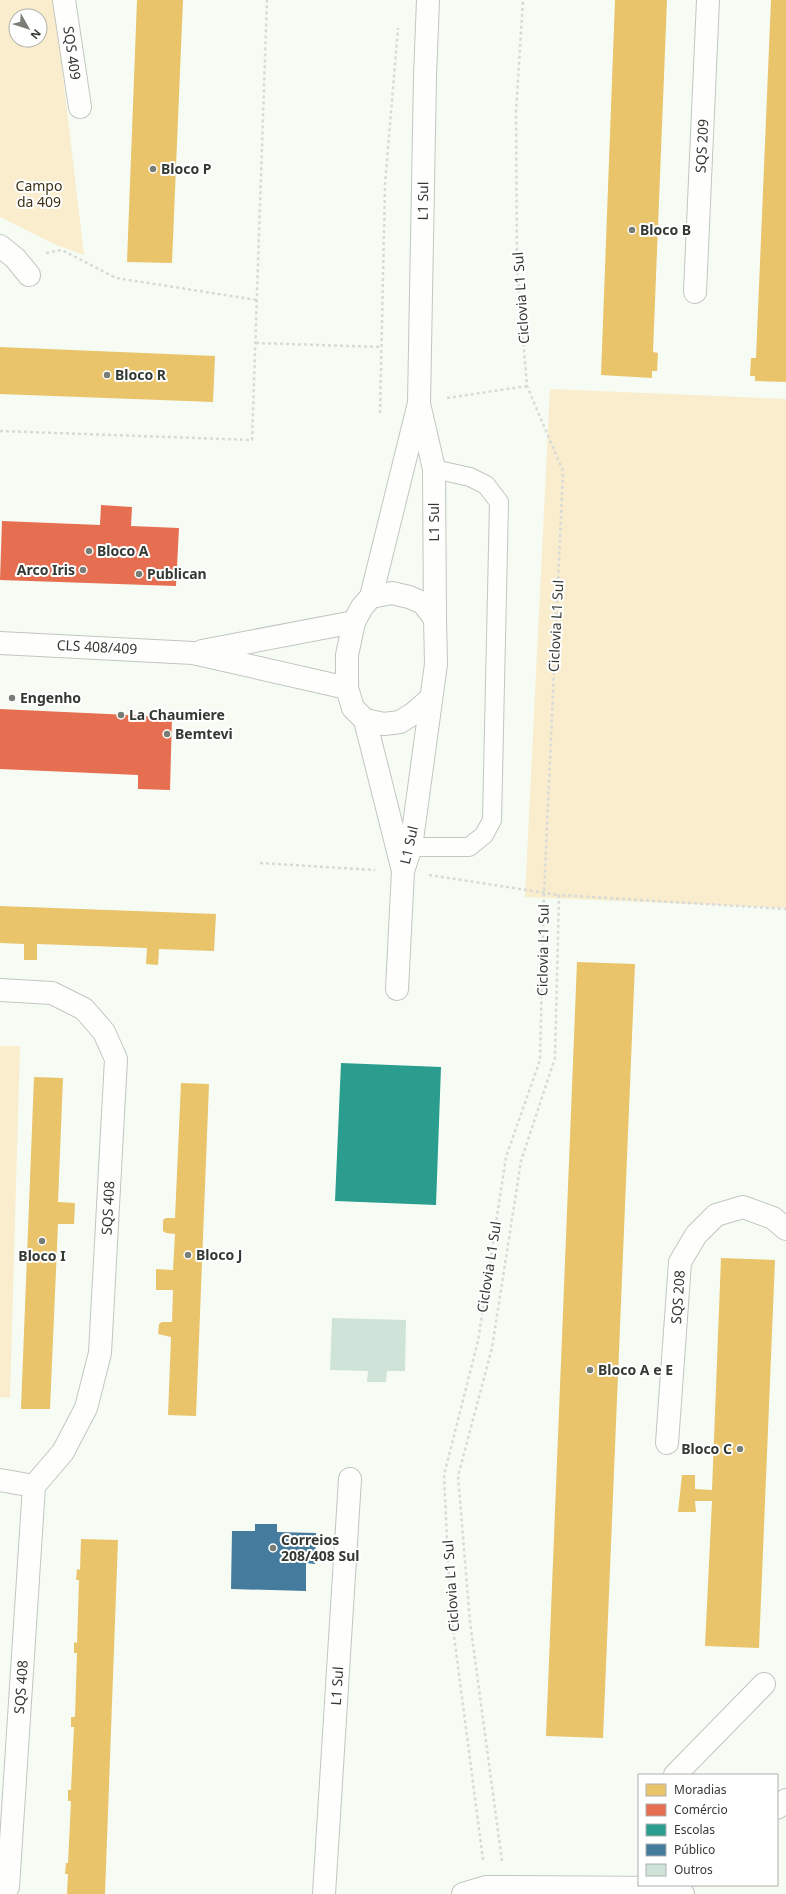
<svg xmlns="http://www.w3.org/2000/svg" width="786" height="1894" font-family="'Noto Sans',sans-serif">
<rect width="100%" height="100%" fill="#f6fcf4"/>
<g fill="#f9edcd" fill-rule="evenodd">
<path d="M0,0H54L84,255L56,245L0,217ZM16,16H40V40H16Z"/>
<polygon points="550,389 786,399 786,908 525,897"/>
<polygon points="0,1046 20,1046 10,1398 0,1397"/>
</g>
<g fill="#e9c46a">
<polygon points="137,0 183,0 172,263 127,262"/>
<polygon points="615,0 667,0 653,352 658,353 657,371 652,371 652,378 601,375"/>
<polygon points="771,0 786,0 786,382 755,381 755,376 750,376 751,358 756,358"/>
<polygon points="0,347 215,356 213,402 0,394"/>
<polygon points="0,906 216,914 214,951 159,949 158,965 146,964 147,948 37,944 37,960 24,960 24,944 0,943"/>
<polygon points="577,962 635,964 603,1738 546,1736"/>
<polygon points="34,1077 63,1078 58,1202 75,1203 74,1224 58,1224 50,1409 21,1409"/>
<polygon points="181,1083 209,1084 196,1416 168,1415 171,1337 158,1334 159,1324 162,1322 172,1322 173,1290 156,1290 156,1269 173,1270 175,1234 166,1233 163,1231 163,1220 166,1218 175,1218"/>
<polygon points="721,1258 775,1260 759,1648 705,1646 712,1501 695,1501 696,1512 678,1512 682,1475 695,1475 695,1489 712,1490"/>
<polygon points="81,1539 118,1540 105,1894 67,1894 68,1874 65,1874 66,1863 68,1863 71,1801 68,1801 68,1790 71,1790 74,1727 71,1727 71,1717 75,1717 77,1653 74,1653 74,1642 77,1643 79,1580 76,1580 77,1569 80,1570"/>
</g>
<g fill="#e76f51">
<polygon points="101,505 132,507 131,526 179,528 176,586 0,580 2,521 100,525"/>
<polygon points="0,709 172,717 170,790 138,789 138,775 0,769"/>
</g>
<polygon fill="#2a9d8f" points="341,1063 441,1067 436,1205 335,1201"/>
<polygon fill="#457b9d" points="255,1524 277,1524 277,1532 316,1533 315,1564 306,1563 306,1591 231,1589 232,1531 255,1531"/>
<polygon fill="#d0e3d8" points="332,1318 406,1320 405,1371 387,1371 386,1382 367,1382 368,1371 330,1370"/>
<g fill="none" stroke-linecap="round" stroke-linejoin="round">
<g stroke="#c1c6bf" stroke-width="20">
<polyline id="service" points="411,847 469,847 484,835 492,820 499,502 486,485 470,477 434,469"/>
</g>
<g stroke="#c1c6bf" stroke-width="24">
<g id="minor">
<polyline points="64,0 80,107"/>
<polyline points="0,246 15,258 29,275"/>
<polyline points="695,292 708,0"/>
<polyline points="0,990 52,993 84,1009 104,1032 116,1059 100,1353 86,1408 63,1452 34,1486"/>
<polyline points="667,1443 680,1262 696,1235 716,1215 743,1207 773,1218 786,1229"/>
<polyline points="0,1480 34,1486 8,1887"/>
<polyline points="675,1775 764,1684"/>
<polyline points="777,1808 786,1800"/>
<polyline points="463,1894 486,1887 505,1887 670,1888 683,1894"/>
</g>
</g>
<g stroke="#c1c6bf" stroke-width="24">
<g id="tertiary">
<polyline points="420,408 434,469 435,619"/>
<polyline points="371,597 419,403 425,77 428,0"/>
<polyline points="0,643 193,653 347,688"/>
<polyline points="202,651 354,622"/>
<polyline points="365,720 403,871"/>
<polyline points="397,989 403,871 411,847 436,664 435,619 423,603 409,597 392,593 371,597 362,607 354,622 347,655 347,688 353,708 365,720 384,724 400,722 414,713 430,699"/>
<polyline points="324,1894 350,1479"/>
</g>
</g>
<g stroke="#d8dad7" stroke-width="2.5" stroke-dasharray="3 3" stroke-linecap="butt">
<polyline points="46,253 62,250 116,278 257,300"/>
<polyline points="256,343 382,347"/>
<polyline points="447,398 527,386"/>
<polyline points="380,413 385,185 398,28"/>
<polyline points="0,431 252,440 267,0"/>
<polyline points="260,863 375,870"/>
<polyline points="429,875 559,895"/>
<polyline points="483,1860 450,1605 444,1475 478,1341 506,1157 540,1060 544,893 563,471 527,386 517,267 516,112 523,0"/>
<polyline points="502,1861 470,1622 458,1476 492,1348 521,1161 555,1058 559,895 786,909"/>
</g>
<use href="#service" stroke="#fefffd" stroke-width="18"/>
<use href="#minor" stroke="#fefffd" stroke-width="22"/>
<use href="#tertiary" stroke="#fefffd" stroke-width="22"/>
</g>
<g fill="#787d76" stroke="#fff" stroke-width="1.5">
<circle cx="153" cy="169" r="4"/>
<circle cx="632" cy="230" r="4"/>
<circle cx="107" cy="375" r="4"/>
<circle cx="89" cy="551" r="4"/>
<circle cx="83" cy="570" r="4"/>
<circle cx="139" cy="574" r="4"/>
<circle cx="12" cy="698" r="4"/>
<circle cx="121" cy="715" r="4"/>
<circle cx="167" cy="734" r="4"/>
<circle cx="42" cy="1241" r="4"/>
<circle cx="188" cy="1255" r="4"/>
<circle cx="590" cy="1370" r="4"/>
<circle cx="740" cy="1449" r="4"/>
<circle cx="273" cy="1548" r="4"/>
</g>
<g text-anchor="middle" stroke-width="4" stroke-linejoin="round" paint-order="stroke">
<g font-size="14" fill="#343932" stroke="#fff">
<text transform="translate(72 53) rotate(82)" y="5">SQS 409</text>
<text transform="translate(702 146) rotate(-87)" y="5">SQS 209</text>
<text transform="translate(423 201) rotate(-89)" y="5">L1 Sul</text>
<text transform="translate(521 298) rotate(-94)" y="5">Ciclovia L1 Sul</text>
<text transform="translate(434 522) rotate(-90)" y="5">L1 Sul</text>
<text transform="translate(556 626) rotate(-87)" y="5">Ciclovia L1 Sul</text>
<text transform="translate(97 647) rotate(3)" y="5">CLS 408/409</text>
<text transform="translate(409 845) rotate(-77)" y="5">L1 Sul</text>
<text transform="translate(543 950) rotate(-89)" y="5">Ciclovia L1 Sul</text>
<text transform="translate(108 1208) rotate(-87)" y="5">SQS 408</text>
<text transform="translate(489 1267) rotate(-81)" y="5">Ciclovia L1 Sul</text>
<text transform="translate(678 1297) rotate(-86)" y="5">SQS 208</text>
<text transform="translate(451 1586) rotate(-94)" y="5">Ciclovia L1 Sul</text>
<text transform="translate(337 1686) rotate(-86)" y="5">L1 Sul</text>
<text transform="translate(21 1687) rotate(-86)" y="5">SQS 408</text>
</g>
<g font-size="14" font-weight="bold" fill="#343932" stroke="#fff" text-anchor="start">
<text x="161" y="174">Bloco P</text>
<text x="640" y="235">Bloco B</text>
<text x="115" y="380">Bloco R</text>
<text x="97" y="556">Bloco A</text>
<text x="75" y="575" text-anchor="end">Arco Iris</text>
<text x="147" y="579">Publican</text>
<text x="20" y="703">Engenho</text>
<text x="129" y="720">La Chaumiere</text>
<text x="175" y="739">Bemtevi</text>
<text x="196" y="1260">Bloco J</text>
<text x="42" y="1261" text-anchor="middle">Bloco I</text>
<text x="598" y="1375">Bloco A e E</text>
<text x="732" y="1454" text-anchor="end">Bloco C</text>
<text x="281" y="1545">Correios<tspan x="281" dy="16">208/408 Sul</tspan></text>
</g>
<g font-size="14" fill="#3e3012" stroke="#fff">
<text x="39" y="191">Campo<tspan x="39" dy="16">da 409</tspan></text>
</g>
</g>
<rect x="638" y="1774" width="140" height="112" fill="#ffffff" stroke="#aeb0ad"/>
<rect x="646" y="1784" width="20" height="12" fill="#e9c46a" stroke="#aeb0ad"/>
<text x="674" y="1794" font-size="12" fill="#343932">Moradias</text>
<rect x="646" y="1804" width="20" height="12" fill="#e76f51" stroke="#aeb0ad"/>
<text x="674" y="1814" font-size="12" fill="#343932">Comércio</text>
<rect x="646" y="1824" width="20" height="12" fill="#2a9d8f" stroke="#aeb0ad"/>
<text x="674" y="1834" font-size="12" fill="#343932">Escolas</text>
<rect x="646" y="1844" width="20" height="12" fill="#457b9d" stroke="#aeb0ad"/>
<text x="674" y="1854" font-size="12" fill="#343932">Público</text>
<rect x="646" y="1864" width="20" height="12" fill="#d0e3d8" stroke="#aeb0ad"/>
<text x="674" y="1874" font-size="12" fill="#343932">Outros</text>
<g transform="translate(28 28) rotate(129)"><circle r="19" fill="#ffffff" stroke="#aeb0ad"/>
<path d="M0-3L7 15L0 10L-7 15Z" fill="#787d76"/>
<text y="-6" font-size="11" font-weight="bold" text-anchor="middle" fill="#343932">N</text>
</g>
</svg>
